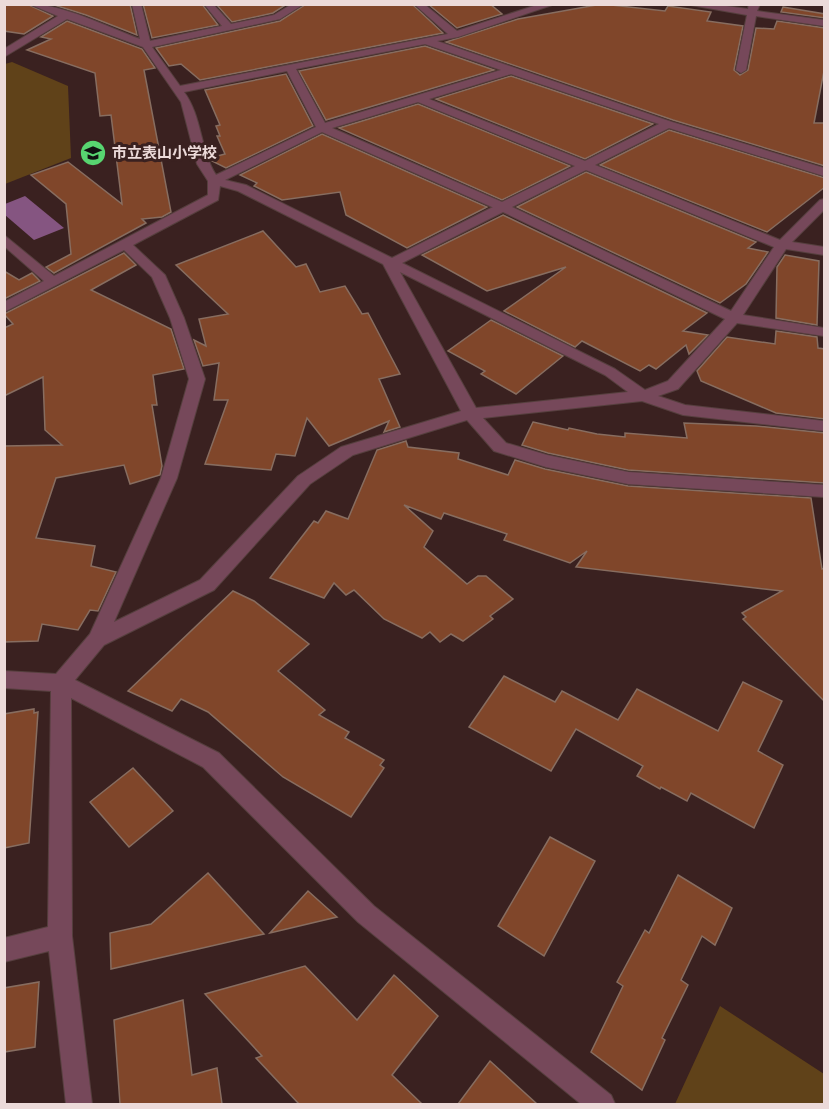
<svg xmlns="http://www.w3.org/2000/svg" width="829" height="1109" font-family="Raleway,'Noto Sans JP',sans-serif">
<rect width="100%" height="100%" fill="#3a2120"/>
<g fill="#604219">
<polygon points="12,62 68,86 71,158 5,184 5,64"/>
<polygon points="720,1006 824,1074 824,1104 675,1104"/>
</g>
<polygon fill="#855581" points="25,196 64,228 34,240 5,215 5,204"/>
<g fill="#80462a" stroke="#876d60" stroke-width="1.5">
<polygon points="4,4 27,4 53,16 24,34 4,31"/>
<polygon points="51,4 130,4 137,35 86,15"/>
<polygon points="143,4 202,4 218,25 152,38"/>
<polygon points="216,4 287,4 273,13 232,22"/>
<polygon points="306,4 412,4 443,33 200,80 181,64 169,66 156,48 280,21"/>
<polygon points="428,4 490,4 502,14 457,28"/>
<polygon points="602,4 665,11 668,6 711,12 707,21 743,26 734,70 740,75 748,70 756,28 774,29 777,21 825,28 825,66 814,123 825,123 825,166 673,120 446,42 518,19"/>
<polygon points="783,7 825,14 825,18 781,12"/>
<polygon points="67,21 142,49 155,68 144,70 171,212 162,217 142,219 146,223 54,273 46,267 71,254 66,204 31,175 68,162 122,204 111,115 100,116 95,73 27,50 51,39 41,37"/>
<polygon points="425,46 494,70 326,120 299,71"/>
<polygon points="286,74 313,126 226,168 212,161 210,158 225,154 217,136 220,136 216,126 220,125 205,90"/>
<polygon points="511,76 653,124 585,159 436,99"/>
<polygon points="418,104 570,166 502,200 339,128"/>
<polygon points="669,130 825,178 825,187 767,232 600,165"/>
<polygon points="322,134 487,207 407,248 346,215 340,192 282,200 254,186 257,183 240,175"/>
<polygon points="586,172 756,242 748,248 768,252 746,284 720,303 517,207"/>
<polygon points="503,215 707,313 683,331 708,335 689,354 686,345 656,369 649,365 640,371 582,341 575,347 504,311 566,267 487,291 422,255"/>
<polygon points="263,231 296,267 306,264 320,292 345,286 362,314 368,313 400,374 379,379 400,427 384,432 389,421 329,446 307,418 295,456 276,454 271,470 205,464 228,400 214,400 219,363 203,366 194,340 206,346 199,319 228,314 176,265"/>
<polygon points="124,253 136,265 91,290 171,329 184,369 153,375 157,405 152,405 162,466 160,475 130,484 124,465 56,478 36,538 95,546 91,566 116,572 98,611 90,610 78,630 42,624 38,641 4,642 4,446 62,445 45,430 43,377 4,396 4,328 13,324 4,314"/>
<polygon points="785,255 819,261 817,325 776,318 777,267"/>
<polygon points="4,271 19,280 32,273 40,281 4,299"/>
<polygon points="491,320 563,356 516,394 481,374 485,371 448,351"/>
<polygon points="776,331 817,337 818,348 825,349 825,419 776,413 701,381 697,371 727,337 775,344"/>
<polygon points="533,422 568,430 569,428 597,434 625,437 625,433 687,438 684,423 756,426 825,433 825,483 628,470 548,453 522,445"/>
<polygon points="406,441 408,447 459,453 458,459 508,475 515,460 545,469 628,486 811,498 822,569 825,568 825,702 743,619 746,617 742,613 782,591 576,567 587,551 570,563 504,540 507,534 444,513 441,519 404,505 433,531 424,547 467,584 478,576 486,576 513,599 490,616 493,619 463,641 451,634 440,642 430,632 422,638 384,619 354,590 346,595 334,583 324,598 270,578 314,521 318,523 326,511 348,519 377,450"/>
<polygon points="233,591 254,601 309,644 278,671 325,710 319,715 349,732 345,738 384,760 380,765 384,768 351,817 283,777 208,712 181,699 172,711 128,691"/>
<polygon points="504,676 555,702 562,691 618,720 637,689 718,731 743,682 782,701 758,751 783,765 754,828 691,793 687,801 661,787 660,789 637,776 643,766 576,729 551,771 469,727"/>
<polygon points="34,709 34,713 38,712 29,843 4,848 4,714"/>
<polygon points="133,768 173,811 129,847 90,802"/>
<polygon points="550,837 595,861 544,956 498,926"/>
<polygon points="208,873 264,934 111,969 110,933 151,924"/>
<polygon points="678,875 732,908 715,945 702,936 681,980 688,985 662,1038 665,1040 642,1090 591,1052 623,986 617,982 645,930 649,933"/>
<polygon points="308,891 337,917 270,933"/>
<polygon points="305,966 357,1020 394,975 438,1016 392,1075 422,1104 299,1104 256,1058 262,1056 205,994"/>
<polygon points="39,982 35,1047 4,1052 4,988"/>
<polygon points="183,1000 192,1075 217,1068 222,1104 120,1104 114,1020"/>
<polygon points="490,1061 537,1104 458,1104"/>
</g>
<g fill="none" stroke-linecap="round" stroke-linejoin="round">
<g stroke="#563f3e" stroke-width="2">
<g id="minor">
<path d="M29,4C63,4 107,27 140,39L132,4H141L150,41L222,26L204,4H213L231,24L274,15L292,4H304L280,19L152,47L180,86L448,34L414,4H424L457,31L540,4H555L458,37L437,41L672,122L824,168V176L669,128L595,165L780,240L820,200L824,199V210L792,242L824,247V255L786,249L743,315L824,328V336L737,323L678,389L658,396L685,405L824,421V431L683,415L642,401L483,418L506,443L547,455L628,472L824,485V497L628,484L546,467L494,451L467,420L353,455L310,484L214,590L104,645L75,680L219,753L374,906L611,1095L615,1104H581L358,922L203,767L71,698L72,936L92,1104H66L49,951L4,962V938L48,927L51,691L4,688V671L56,674L90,634L161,478L189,379L170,318L152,277L124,250L4,312V302L44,281L4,246V235L54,276L208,195V181L197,164L181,102L143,47L67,19L4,57V49L58,16ZM425,44L501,70L325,123L296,69ZM287,71L316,127L216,175C200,150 202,116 184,92ZM511,74L659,124L585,161L429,99ZM418,102L575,166L502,202L332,128ZM322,132L492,207H493L392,258L246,185L225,180ZM586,170L774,247L731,311L512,207ZM220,186L238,191L383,264L461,411L341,447L298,476L200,580L114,622L177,478L205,379L184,318L165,275L133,245L218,200ZM503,212L725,319L668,381L645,390L615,369L402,263ZM400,272L605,375L628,392L476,408Z"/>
<polygon points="685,4 712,4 748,9 749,4 760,4 757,11 824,20 824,26 756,16 746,70 741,73 736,70 747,15"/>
</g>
</g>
<use href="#minor" fill="#76485a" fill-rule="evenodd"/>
</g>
<defs>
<g id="school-disc" transform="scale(1.35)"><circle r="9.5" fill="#58d570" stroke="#3a2120"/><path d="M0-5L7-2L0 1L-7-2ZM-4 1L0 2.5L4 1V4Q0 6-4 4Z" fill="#111"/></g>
</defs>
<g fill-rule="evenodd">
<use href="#school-disc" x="93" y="153"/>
</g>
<g text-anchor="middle" stroke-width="6" stroke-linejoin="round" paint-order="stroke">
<g font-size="15" font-weight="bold" fill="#ecdad9" stroke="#3a2120" text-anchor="start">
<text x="112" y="158">市立表山小学校</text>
</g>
</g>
<rect width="829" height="1109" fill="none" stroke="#ecdad9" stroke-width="12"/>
</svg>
